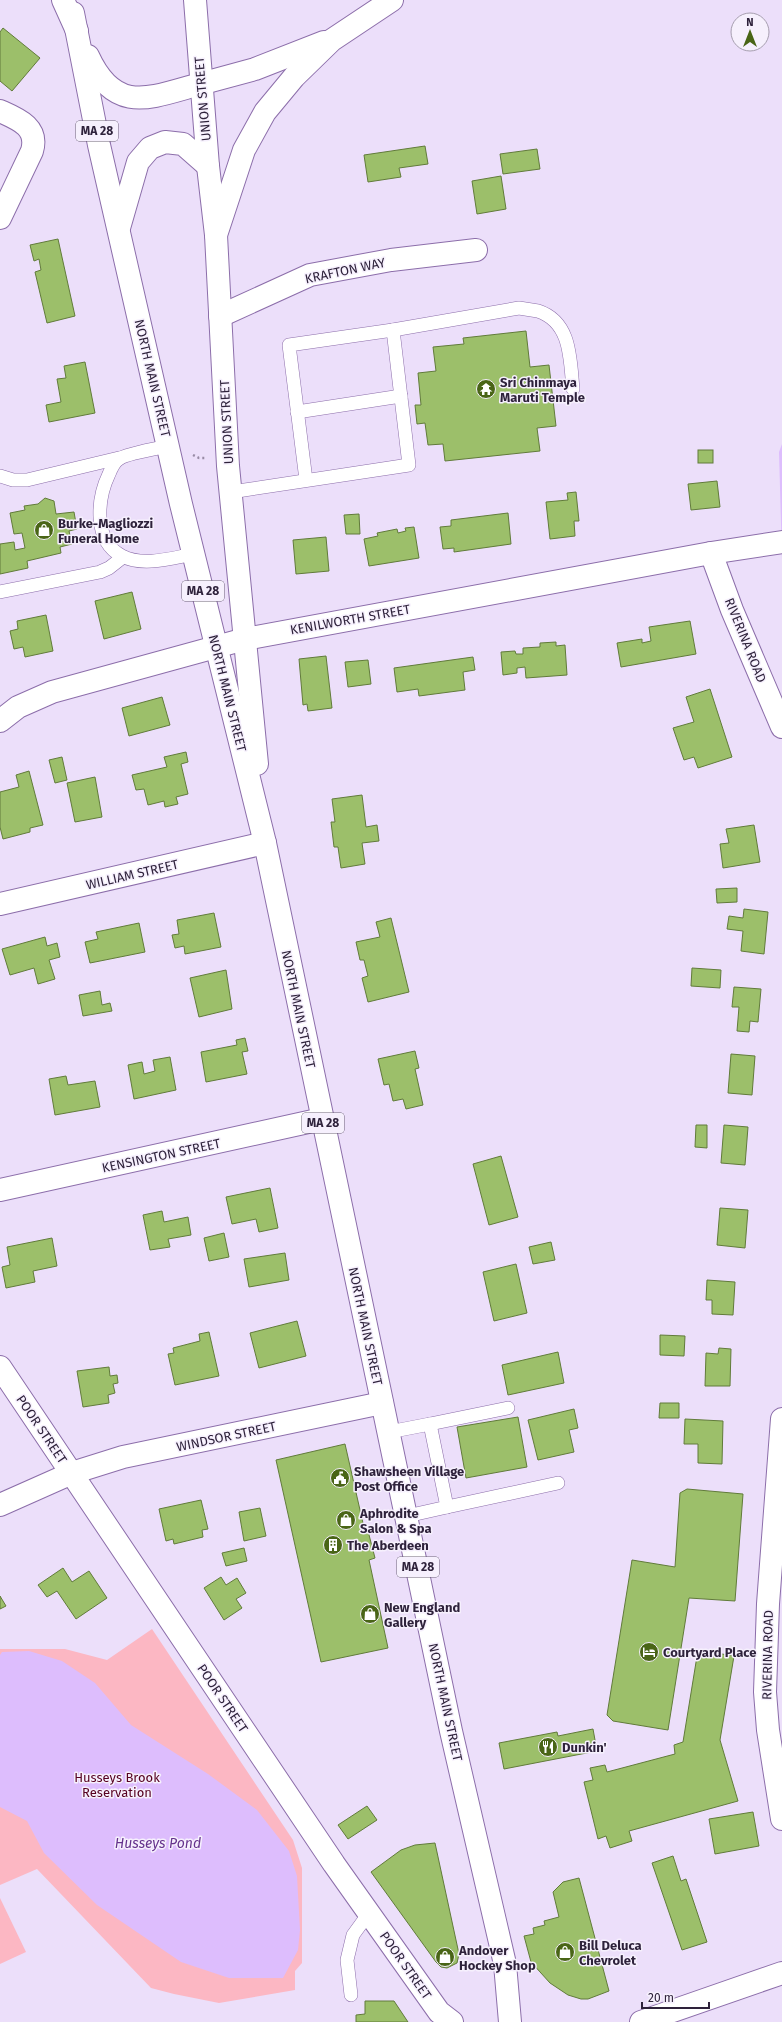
<svg xmlns="http://www.w3.org/2000/svg" width="782" height="2022" font-family="'Fira Sans',sans-serif">
<rect width="100%" height="100%" fill="#ecdffa"/>
<g fill="#fcb7c3">
<polygon points="152,1629 293,1840 302,1868 302,1963 295,1971 295,1990 219,2003 174,1994 151,1988 37,1869 0,1885 0,1649 65,1649 107,1660"/>
<polygon points="0,1898 26,1952 0,1964"/>
</g>
<g fill="#ddbdfd">
<polygon points="782,444 782,559 779,452"/>
<polygon points="29,1651 62,1661 95,1683 131,1725 208,1774 257,1810 289,1851 297,1876 300,1930 298,1950 283,1978 229,1978 181,1962 97,1905 44,1853 27,1821 0,1807 0,1655 2,1652"/>
</g>
<g fill="#9cbf6a" stroke="#617b3a">
<polygon points="3,28 40,58 12,91 0,81 0,32"/>
<polygon points="425,146 428,164 399,168 401,177 368,182 364,155"/>
<polygon points="537,149 540,169 503,174 500,154"/>
<polygon points="501,176 506,209 477,214 472,181"/>
<polygon points="58,239 75,316 47,323 35,272 41,270 39,259 34,261 30,245"/>
<polygon points="526,331 530,367 549,365 556,426 537,428 540,451 445,461 443,444 428,445 425,423 417,424 415,405 421,405 418,373 436,371 433,347 464,344 463,338"/>
<polygon points="85,362 95,413 49,422 46,405 61,402 57,379 66,378 64,366"/>
<rect x="698" y="450" width="15" height="13"/>
<polygon points="717,481 720,507 691,510 688,484"/>
<polygon points="576,492 579,521 574,521 575,536 550,539 546,502 568,500 567,493"/>
<polygon points="45,498 54,501 56,514 74,512 77,529 69,531 72,544 60,547 61,553 27,561 28,568 0,574 0,544 14,542 15,550 25,548 22,533 14,534 10,513 25,510 24,506 38,504"/>
<polygon points="508,513 511,544 454,552 454,548 443,549 440,527 451,526 451,520"/>
<polygon points="359,514 360,534 346,534 344,515"/>
<polygon points="414,527 419,558 369,566 364,539 378,536 377,533 397,529 398,533 406,531 405,528"/>
<polygon points="326,537 329,571 296,574 293,540"/>
<polygon points="132,592 141,629 104,639 95,601"/>
<polygon points="46,615 53,651 25,657 23,647 14,649 10,631 18,629 17,621"/>
<polygon points="690,621 696,654 621,667 617,643 642,639 642,643 651,641 649,627"/>
<polygon points="556,642 556,646 565,645 567,675 526,678 525,667 517,668 517,673 503,675 501,652 515,651 516,654 523,654 523,648 540,647 540,643"/>
<polygon points="326,656 332,708 308,711 307,704 303,705 299,659"/>
<polygon points="473,657 475,670 463,672 465,690 419,696 418,689 397,692 394,668"/>
<polygon points="368,660 371,684 348,687 345,662"/>
<polygon points="710,689 732,757 698,768 694,757 684,760 673,728 694,722 686,697"/>
<polygon points="162,697 170,725 129,736 122,708"/>
<polygon points="186,752 188,762 181,764 188,794 176,797 178,804 165,807 164,801 148,805 144,789 136,790 132,775 167,767 164,757"/>
<polygon points="62,757 67,780 55,783 49,760"/>
<polygon points="29,771 43,825 30,828 30,832 3,839 0,827 0,792 19,787 16,775"/>
<polygon points="95,777 102,817 75,822 67,783"/>
<polygon points="362,795 366,827 377,825 379,841 362,843 365,864 341,868 338,847 334,847 331,822 335,822 332,799"/>
<polygon points="754,825 760,862 723,868 720,844 729,843 726,829"/>
<polygon points="737,888 737,902 717,903 716,889"/>
<polygon points="744,909 768,912 764,954 741,951 743,931 727,929 729,916 743,918"/>
<polygon points="214,913 221,947 185,954 184,946 175,948 172,935 179,934 177,920"/>
<polygon points="391,918 409,992 368,1002 362,978 368,976 364,960 360,960 356,942 380,937 376,922"/>
<polygon points="139,923 145,952 90,963 85,942 98,939 96,932"/>
<polygon points="45,937 47,946 57,943 60,957 49,960 55,979 38,984 34,968 10,975 2,949"/>
<polygon points="692,968 721,970 720,988 691,986"/>
<polygon points="226,970 232,1009 199,1017 190,978"/>
<polygon points="734,987 761,989 758,1022 750,1021 749,1032 737,1031 739,1007 732,1007"/>
<polygon points="100,991 102,1005 110,1003 112,1011 83,1016 79,995"/>
<polygon points="245,1038 248,1051 242,1052 247,1074 206,1082 201,1052 237,1045 236,1040"/>
<polygon points="415,1051 419,1068 415,1069 423,1105 406,1109 403,1099 393,1101 389,1084 384,1085 378,1059"/>
<polygon points="731,1054 755,1056 752,1095 728,1093"/>
<polygon points="170,1057 176,1090 134,1099 128,1065 142,1062 144,1074 155,1071 153,1060"/>
<polygon points="66,1076 68,1085 95,1081 100,1107 55,1115 49,1079"/>
<polygon points="696,1125 707,1125 707,1148 695,1147"/>
<polygon points="724,1125 748,1127 745,1165 721,1163"/>
<polygon points="501,1156 518,1217 489,1225 473,1164"/>
<polygon points="270,1188 278,1228 259,1232 256,1219 232,1224 226,1197"/>
<polygon points="720,1208 748,1210 745,1248 717,1245"/>
<polygon points="162,1211 164,1222 188,1217 191,1235 168,1239 170,1247 150,1250 143,1215"/>
<polygon points="224,1233 229,1257 209,1261 204,1238"/>
<polygon points="52,1238 57,1266 33,1271 35,1282 6,1288 2,1267 10,1265 7,1247"/>
<polygon points="551,1242 555,1260 533,1264 529,1247"/>
<polygon points="285,1253 289,1280 249,1287 244,1259"/>
<polygon points="516,1264 527,1313 494,1321 483,1272"/>
<polygon points="707,1280 735,1282 733,1315 712,1314 712,1300 706,1300"/>
<polygon points="297,1321 306,1356 259,1368 250,1333"/>
<polygon points="209,1332 219,1376 175,1385 168,1354 174,1353 173,1348 200,1341 199,1334"/>
<polygon points="660,1335 685,1336 684,1356 660,1355"/>
<polygon points="719,1348 731,1349 730,1386 705,1386 706,1353 718,1354"/>
<polygon points="558,1352 564,1383 508,1395 502,1365"/>
<polygon points="109,1367 110,1376 117,1375 118,1383 113,1384 115,1393 108,1395 109,1403 83,1407 77,1371"/>
<polygon points="660,1403 679,1403 679,1418 659,1418"/>
<polygon points="574,1409 578,1428 569,1430 574,1452 538,1460 528,1420"/>
<polygon points="518,1417 527,1467 466,1478 457,1427"/>
<polygon points="685,1419 723,1421 722,1464 698,1463 698,1444 684,1444"/>
<polygon points="345,1444 365,1532 368,1531 375,1558 369,1560 388,1648 321,1662 276,1460"/>
<polygon points="687,1489 743,1494 735,1601 689,1598 668,1730 613,1721 607,1715 632,1560 675,1567 680,1493"/>
<polygon points="201,1500 208,1529 202,1530 203,1537 174,1544 173,1539 166,1541 159,1509"/>
<polygon points="260,1508 266,1536 244,1541 239,1512"/>
<polygon points="244,1548 247,1561 226,1566 222,1553"/>
<polygon points="63,1568 72,1582 89,1571 107,1598 76,1619 57,1591 47,1597 38,1585"/>
<polygon points="221,1577 226,1585 237,1578 246,1593 236,1599 242,1608 224,1620 204,1588"/>
<polygon points="0,1596 6,1606 0,1609"/>
<polygon points="698,1650 734,1656 720,1740 738,1801 629,1831 632,1841 610,1848 606,1836 598,1839 584,1782 593,1780 590,1768 605,1765 607,1772 675,1754 674,1745 683,1742"/>
<polygon points="593,1729 597,1751 504,1769 499,1743 557,1732 558,1736"/>
<polygon points="367,1806 377,1820 348,1839 338,1825"/>
<polygon points="753,1812 759,1846 715,1854 709,1819"/>
<polygon points="435,1843 459,1954 457,1963 447,1968 441,1967 436,1962 371,1872 401,1850 415,1845"/>
<polygon points="673,1856 681,1881 686,1879 707,1942 682,1950 652,1863"/>
<polygon points="579,1878 609,1991 588,1999 581,1999 568,1995 550,1983 531,1962 524,1936 534,1934 533,1928 545,1925 544,1921 559,1917 553,1892 563,1882"/>
<polygon points="365,2001 394,2001 408,2022 356,2022 356,2015 365,2014"/>
</g>
<g fill="none" stroke-linecap="round" stroke-linejoin="round">
<g stroke="#8c6eaa" stroke-width="14">
<g id="service">
<polyline points="297,412 401,396"/>
<path d="M169,446C159,448 125,454 119,459C114,462 111,469 109,474C97,499 93,541 122,556C143,567 172,558 194,554"/>
<polyline points="0,476 13,480 27,480 119,458"/>
<polyline points="306,480 289,345 393,330"/>
<path d="M231,492L409,465L393,330L519,308C525,309 532,310 538,311C572,322 570,361 573,389"/>
<polyline points="0,592 100,572 109,568 123,557"/>
<polyline points="430,1424 508,1408"/>
<polyline points="389,1432 430,1424 447,1507 407,1516"/>
<polyline points="447,1507 558,1483"/>
<polyline points="351,1995 347,1960 353,1935 369,1913"/>
</g>
</g>
<g stroke="#8c6eaa" stroke-width="24">
<g id="minor">
<path d="M0,111C18,119 39,127 32,151L0,218"/>
<polyline points="220,316 310,275 391,260 476,250"/>
<polyline points="711,553 732,610 782,727"/>
<polyline points="0,721 18,707 52,692 245,639 711,553 782,542"/>
<polyline points="0,904 265,843"/>
<polyline points="0,1190 322,1119"/>
<polyline points="0,1367 334,1864 439,2012 452,2022"/>
<polyline points="782,1419 768,1604 765,1692 768,1730 782,1819"/>
<polyline points="0,1505 72,1473 123,1457 382,1403"/>
</g>
</g>
<g stroke="#8c6eaa" stroke-width="24">
<polyline id="secondary" points="641,2022 782,1973"/>
</g>
<g stroke="#8c6eaa" stroke-width="24">
<g id="primary">
<polyline points="195,0 208,166 216,235 228,466 257,764"/>
<polyline points="73,13 99,145 181,504 265,843 451,1731 505,1964 510,2022"/>
<path d="M88,56C115,115 149,98 200,84"/>
<polyline points="119,228 138,162 150,148 165,142 183,144 208,166"/>
</g>
</g>
<g stroke="#8c6eaa" stroke-width="24">
<g id="motorway">
<polyline points="63,0 77,31"/>
<polyline points="200,84 255,69 324,42"/>
<polyline points="216,235 244,150 265,112 294,77 332,40 392,0"/>
</g>
</g>
<polyline stroke="#988ba5" stroke-width="2.5" stroke-dasharray="2 3" stroke-linecap="butt" points="193,455 199,458 205,458"/>
<use href="#service" stroke="#fff" stroke-width="13"/>
<use href="#minor" stroke="#fff" stroke-width="22"/>
<use href="#secondary" stroke="#fff" stroke-width="22"/>
<use href="#primary" stroke="#fff" stroke-width="22"/>
<use href="#motorway" stroke="#fff" stroke-width="22"/>
</g>
<defs>
<g id="temple-disc" transform="scale(1)"><circle r="9.5" fill="#496516" stroke="#f6f0fd"/><path d="M0-6L5-2H3V0L6.5 2.5H4V6H1.5V3h-3V6H-4V2.5H-6.5L-3 0V-2H-5Z" fill="#fff"/></g>
<g id="shop-disc" transform="scale(1)"><circle r="9.5" fill="#496516" stroke="#f6f0fd"/><path d="M-5-2.5h2.3a2.7 3.5 0 0 1 5.4 0H5L5.5 6h-11ZM-1.5-2.5h3a1.5 2.3 0 0 0-3 0Z" fill="#fff"/></g>
<g id="civic-disc" transform="scale(1)"><circle r="9.5" fill="#496516" stroke="#f6f0fd"/><path d="M-.6-6.5H3V-4.5H.6V-3L4-1V1h2V6H-6V1h2V-1L-.6-3ZM-1.2 2.5V6h2.4V2.5Z" fill="#fff"/></g>
<g id="building-disc" transform="scale(1)"><circle r="9.5" fill="#496516" stroke="#f6f0fd"/><path d="M-4-6H4V6H1V3H-1V6H-4ZM-2.5-4.3h1.7v1.8h-1.7ZM.8-4.3h1.7v1.8H.8ZM-2.5-1h1.7V.8h-1.7ZM.8-1h1.7V.8H.8Z" fill="#fff"/></g>
<g id="hotel-disc" transform="scale(1)"><circle r="9.5" fill="#496516" stroke="#f6f0fd"/><path d="M-6-4.5h1.5V1H6V5H4.5V3h-9V5H-6ZM-4 0a1.8 1.8 0 1 1 3.6 0ZM.5 0V-2.5h3Q6-2.5 6 0Z" fill="#fff"/></g>
<g id="restaurant-disc" transform="scale(1)"><circle r="9.5" fill="#496516" stroke="#f6f0fd"/><path d="M-5-6h1v4h1v-4h1v4h1v-4h1v5L-1.5 .5V6h-2V.5L-5-1ZM5-6V6H3V1.5H1.5Q1.5-4 5-6Z" fill="#fff"/></g>
</defs>
<g fill-rule="evenodd">
<use href="#temple-disc" x="486" y="389"/>
<use href="#shop-disc" x="44" y="530"/>
<use href="#civic-disc" x="340" y="1478"/>
<use href="#shop-disc" x="346" y="1520"/>
<use href="#building-disc" x="333" y="1545"/>
<use href="#shop-disc" x="370" y="1614"/>
<use href="#hotel-disc" x="649" y="1652"/>
<use href="#restaurant-disc" x="548" y="1747"/>
<use href="#shop-disc" x="565" y="1952"/>
<use href="#shop-disc" x="445" y="1957"/>
</g>
<g text-anchor="middle" stroke-width="3" stroke-linejoin="round" paint-order="stroke">
<g fill="#f6f0fd" stroke="#6a6075" stroke-width="1">
<rect x="76" y="121" width="42" height="20" rx="3"/>
<rect x="182" y="581" width="42" height="20" rx="3"/>
<rect x="302" y="1113" width="42" height="20" rx="3"/>
<rect x="397" y="1557" width="42" height="20" rx="3"/>
</g>
<g font-size="12" font-weight="bold" fill="#2e223b">
<text x="97" y="135">MA 28</text>
<text x="203" y="595">MA 28</text>
<text x="323" y="1127">MA 28</text>
<text x="418" y="1571">MA 28</text>
</g>
<g font-size="13" fill="#2e223b" stroke="#f6f0fd">
<text transform="translate(202 99) rotate(-95)" y="5">UNION STREET</text>
<text transform="translate(345 270) rotate(-12)" y="5">KRAFTON WAY</text>
<text transform="translate(153 378) rotate(77)" y="5">NORTH MAIN STREET</text>
<text transform="translate(226 422) rotate(-93)" y="5">UNION STREET</text>
<text transform="translate(350 619) rotate(-10)" y="5">KENILWORTH STREET</text>
<text transform="translate(746 640) rotate(68)" y="5">RIVERINA ROAD</text>
<text transform="translate(228 693) rotate(76)" y="5">NORTH MAIN STREET</text>
<text transform="translate(132 874) rotate(-13)" y="5">WILLIAM STREET</text>
<text transform="translate(299 1009) rotate(78)" y="5">NORTH MAIN STREET</text>
<text transform="translate(161 1155) rotate(-12)" y="5">KENSINGTON STREET</text>
<text transform="translate(366 1326) rotate(78)" y="5">NORTH MAIN STREET</text>
<text transform="translate(42 1429) rotate(56)" y="5">POOR STREET</text>
<text transform="translate(226 1436) rotate(-12)" y="5">WINDSOR STREET</text>
<text transform="translate(767 1655) rotate(-89)" y="5">RIVERINA ROAD</text>
<text transform="translate(223 1698) rotate(56)" y="5">POOR STREET</text>
<text transform="translate(446 1702) rotate(78)" y="5">NORTH MAIN STREET</text>
<text transform="translate(406 1965) rotate(55)" y="5">POOR STREET</text>
</g>
<g font-size="13" font-weight="bold" fill="#2e223b" stroke="#f6f0fd" text-anchor="start">
<text x="500" y="387">Sri Chinmaya<tspan x="500" dy="15">Maruti Temple</tspan></text>
<text x="58" y="528">Burke-Magliozzi<tspan x="58" dy="15">Funeral Home</tspan></text>
<text x="354" y="1476">Shawsheen Village<tspan x="354" dy="15">Post Office</tspan></text>
<text x="360" y="1518">Aphrodite<tspan x="360" dy="15">Salon &amp; Spa</tspan></text>
<text x="347" y="1550">The Aberdeen</text>
<text x="384" y="1612">New England<tspan x="384" dy="15">Gallery</tspan></text>
<text x="663" y="1657">Courtyard Place</text>
<text x="562" y="1752">Dunkin'</text>
<text x="579" y="1950">Bill Deluca<tspan x="579" dy="15">Chevrolet</tspan></text>
<text x="459" y="1955">Andover<tspan x="459" dy="15">Hockey Shop</tspan></text>
</g>
<g font-size="13" fill="#560021" stroke="#f6f0fd">
<text x="117" y="1782">Husseys Brook<tspan x="117" dy="15">Reservation</tspan></text>
</g>
<g font-size="14" font-style="italic" fill="#65328d" stroke="#f6f0fd">
<text x="158" y="1848">Husseys Pond</text>
</g>
</g>
<g transform="translate(750 32)"><circle r="19" fill="#f6f0fd" stroke="#a69eaf"/>
<path d="M0-3L7 15L0 10L-7 15Z" fill="#496516"/>
<text y="-6" font-size="11" font-weight="bold" text-anchor="middle" fill="#2e223b">N</text>
</g>
<path d="M642 2002v6h67v-6" fill="none" stroke="#2e223b" stroke-width="2"/>
<text x="648" y="2002" font-size="12" fill="#2e223b" stroke="#f6f0fd" stroke-width="3" paint-order="stroke">20 m</text>
</svg>
